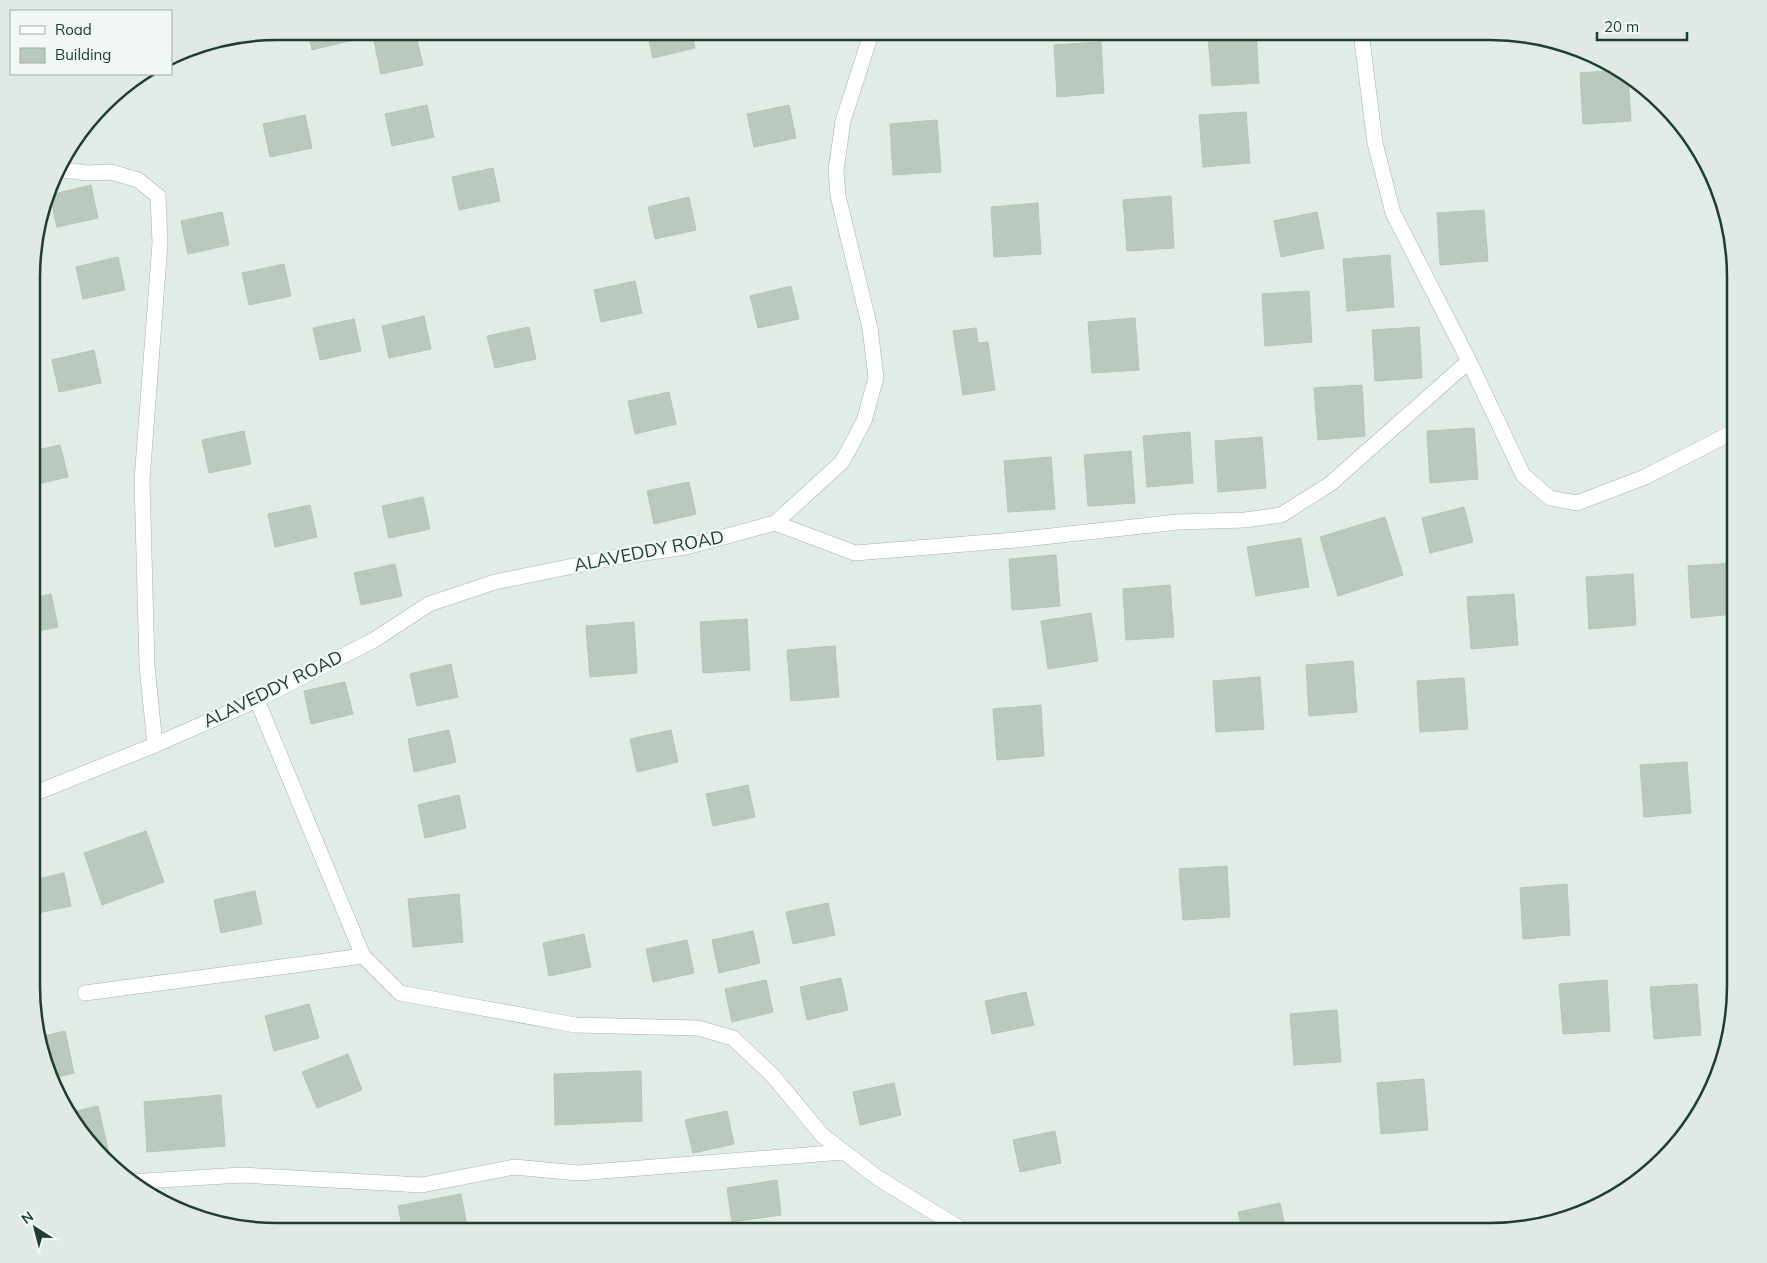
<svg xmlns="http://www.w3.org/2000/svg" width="1767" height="1263" font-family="Mulish,sans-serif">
<rect width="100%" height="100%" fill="#e0ece5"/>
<g fill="#b9c9c0" stroke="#b3c5bb">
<polygon points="308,31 351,31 353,40 312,50"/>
<polygon points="647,31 691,31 695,48 653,58"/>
<polygon points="415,32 423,65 381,74 374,41"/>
<polygon points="1256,32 1259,83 1212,86 1208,35"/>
<polygon points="1426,32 1473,32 1473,37 1426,40"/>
<polygon points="1101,42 1104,93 1057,97 1054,45"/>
<polygon points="1619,70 1628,75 1631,121 1583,124 1580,73"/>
<polygon points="427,105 434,137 392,146 385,114"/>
<polygon points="789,105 796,138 754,147 747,114"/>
<polygon points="1246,112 1250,163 1203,167 1199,115"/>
<polygon points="305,115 312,148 270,157 263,124"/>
<polygon points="937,120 941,172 893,175 890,124"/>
<polygon points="493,168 500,201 459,210 452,177"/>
<polygon points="91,185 98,218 57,227 50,195"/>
<polygon points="1171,196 1174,248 1127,251 1123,200"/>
<polygon points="689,197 696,230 655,239 648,207"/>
<polygon points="1038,203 1041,254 994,257 991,207"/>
<polygon points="1484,210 1488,261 1440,265 1437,213"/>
<polygon points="222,212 229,245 188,254 181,221"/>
<polygon points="1317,212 1324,248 1281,257 1274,221"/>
<polygon points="1390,255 1394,307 1347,311 1343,259"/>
<polygon points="118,257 125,290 83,299 76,267"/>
<polygon points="284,264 291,296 249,305 242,273"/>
<polygon points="635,281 642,313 601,322 594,290"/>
<polygon points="791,286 799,319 758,328 750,296"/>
<polygon points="1309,291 1312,342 1265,346 1262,294"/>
<polygon points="424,316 431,349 389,358 382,326"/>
<polygon points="1135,318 1139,370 1092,373 1088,322"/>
<polygon points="354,319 361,351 320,360 313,328"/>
<polygon points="529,327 536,359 495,368 487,336"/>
<polygon points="1419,327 1422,378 1375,381 1372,330"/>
<polygon points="976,328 978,343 988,342 995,390 963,395 953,331"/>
<polygon points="94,350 101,383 59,392 52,360"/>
<polygon points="1362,385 1365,436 1318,440 1314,388"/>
<polygon points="669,392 676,424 635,434 628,401"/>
<polygon points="1474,428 1478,479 1430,483 1427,431"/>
<polygon points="244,431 251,464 209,473 202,440"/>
<polygon points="1190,432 1193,483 1147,487 1143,436"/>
<polygon points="1262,437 1266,488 1218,492 1215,441"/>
<polygon points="60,445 68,477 33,485 33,451"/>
<polygon points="1131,451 1135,503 1088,506 1084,455"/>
<polygon points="1051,457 1055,509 1008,512 1004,461"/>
<polygon points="689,482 696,514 654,524 647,491"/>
<polygon points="423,497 430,529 389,538 382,506"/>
<polygon points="310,505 317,537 275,547 268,514"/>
<polygon points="1464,507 1473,542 1430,553 1422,518"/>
<polygon points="1385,517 1403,575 1338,596 1320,537"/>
<polygon points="1301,538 1309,587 1256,596 1247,547"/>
<polygon points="1056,555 1060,606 1012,610 1009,559"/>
<polygon points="1735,563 1735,614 1691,618 1688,566"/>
<polygon points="395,564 402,596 361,605 354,573"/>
<polygon points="1633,574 1636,625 1589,629 1586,577"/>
<polygon points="1170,585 1174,637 1126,640 1123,589"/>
<polygon points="51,594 58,627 33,632 33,598"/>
<polygon points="1514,594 1518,645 1471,649 1467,597"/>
<polygon points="1091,613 1098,661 1048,669 1041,621"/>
<polygon points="747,619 750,670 703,673 700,622"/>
<polygon points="634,622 637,673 590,677 586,626"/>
<polygon points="835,646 839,697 791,701 787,650"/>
<polygon points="1353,661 1357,712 1309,716 1306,665"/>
<polygon points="451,664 458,697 417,706 410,674"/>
<polygon points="1260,677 1264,729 1216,732 1213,681"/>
<polygon points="1464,678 1468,729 1420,732 1417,681"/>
<polygon points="345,682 353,714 311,724 304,691"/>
<polygon points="1041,705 1044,756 997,760 993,709"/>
<polygon points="449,730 456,762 414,772 408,739"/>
<polygon points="671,730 678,762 637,772 630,739"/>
<polygon points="1687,762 1691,813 1644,817 1640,765"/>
<polygon points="748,785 755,817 713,826 706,794"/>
<polygon points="459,795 466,828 425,838 418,805"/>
<polygon points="146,831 164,882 102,905 84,853"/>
<polygon points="1227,866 1230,917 1183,920 1179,869"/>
<polygon points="64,873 71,906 33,914 33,880"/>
<polygon points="1567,884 1570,935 1523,939 1520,888"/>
<polygon points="255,891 262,924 221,933 214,900"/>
<polygon points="459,894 463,942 413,947 408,899"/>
<polygon points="828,903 835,935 793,944 786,912"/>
<polygon points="753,931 760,963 719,973 712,940"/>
<polygon points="584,934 591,967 549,976 543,943"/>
<polygon points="687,940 694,973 653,982 646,949"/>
<polygon points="841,978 848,1010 807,1020 800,987"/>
<polygon points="766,980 773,1012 732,1022 725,989"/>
<polygon points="1607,980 1610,1031 1563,1034 1559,984"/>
<polygon points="1697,984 1701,1035 1654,1039 1650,987"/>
<polygon points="1026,992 1034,1025 992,1034 985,1001"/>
<polygon points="309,1004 319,1038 274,1051 265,1016"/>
<polygon points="1337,1010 1341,1062 1294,1065 1290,1014"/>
<polygon points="65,1031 74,1073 53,1078 40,1037"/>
<polygon points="348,1054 362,1090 317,1108 302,1072"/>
<polygon points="641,1071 642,1121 555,1125 554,1074"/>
<polygon points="1424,1079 1428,1130 1381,1134 1377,1083"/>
<polygon points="894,1083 901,1115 860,1125 853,1092"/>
<polygon points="221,1095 225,1146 147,1152 144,1102"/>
<polygon points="98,1106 110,1158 108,1159 68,1113"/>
<polygon points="727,1111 734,1144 693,1153 685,1120"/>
<polygon points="1055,1131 1061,1163 1020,1172 1013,1140"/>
<polygon points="777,1180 781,1215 732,1222 727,1188"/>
<polygon points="461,1194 468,1231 403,1231 398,1206"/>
<polygon points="1280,1203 1286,1232 1243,1232 1238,1212"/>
<polygon points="579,1226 580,1231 547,1231"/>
</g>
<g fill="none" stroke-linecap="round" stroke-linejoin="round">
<g stroke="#a3b4ab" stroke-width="16">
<g id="minor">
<polyline points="1361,32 1375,143 1393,213 1469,361 1523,475 1550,498 1577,503 1645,477 1735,431"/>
<polyline points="56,169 87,173 111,172 138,180 158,196 160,243 142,480 147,666 155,745"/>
<polyline points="775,523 855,553 1015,540 1178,522 1245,520 1281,515 1330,484 1469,361"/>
<polyline points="257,700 363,956 400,993 575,1025 698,1028 733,1038 773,1076 822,1135 878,1178 966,1232"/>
<polyline points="33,794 155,745 257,700 374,640 429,604 495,582 617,557 686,547 775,523 842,462 864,421 876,378 870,328 838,196 836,170 843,121 872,31"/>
<polyline points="85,993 363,956"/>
<polyline points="129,1182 241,1175 422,1185 514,1167 578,1173 844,1152"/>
</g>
</g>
<use href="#minor" stroke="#fff" stroke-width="15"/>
</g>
<g text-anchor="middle" stroke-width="4.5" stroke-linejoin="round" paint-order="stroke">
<g font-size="18" fill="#203d31" stroke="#f1f8f3">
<text transform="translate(649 551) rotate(-11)" y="6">ALAVEDDY ROAD</text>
<text transform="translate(273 689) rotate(-26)" y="6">ALAVEDDY ROAD</text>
</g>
</g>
<path d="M0 0H1767V1263H0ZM277 40H1490A237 237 0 0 1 1727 277V986A237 237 0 0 1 1490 1223H277A237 237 0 0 1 40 986V277A237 237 0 0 1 277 40Z" fill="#e0e9e3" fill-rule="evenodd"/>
<path fill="none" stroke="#203d31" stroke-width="2.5" d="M277 40H1490A237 237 0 0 1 1727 277V986A237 237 0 0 1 1490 1223H277A237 237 0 0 1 40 986V277A237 237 0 0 1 277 40Z"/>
<rect x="10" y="10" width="162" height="65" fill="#f1f8f3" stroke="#9dada5"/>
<rect x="20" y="26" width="25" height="8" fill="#ffffff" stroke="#9dada5"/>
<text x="55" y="35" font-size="15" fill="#203d31">Road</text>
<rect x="20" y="48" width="25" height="15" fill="#b9c9c0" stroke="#9dada5"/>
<text x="55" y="60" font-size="15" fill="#203d31">Building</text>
<g transform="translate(35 1228) rotate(324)" stroke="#f1f8f3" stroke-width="4" paint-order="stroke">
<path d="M0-4L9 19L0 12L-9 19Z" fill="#203d31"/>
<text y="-8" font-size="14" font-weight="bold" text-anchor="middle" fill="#203d31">N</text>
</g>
<path d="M1597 32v8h90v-8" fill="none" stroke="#203d31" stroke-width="2.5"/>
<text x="1604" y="32" font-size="15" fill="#203d31" stroke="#f1f8f3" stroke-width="4" paint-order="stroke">20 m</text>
</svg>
